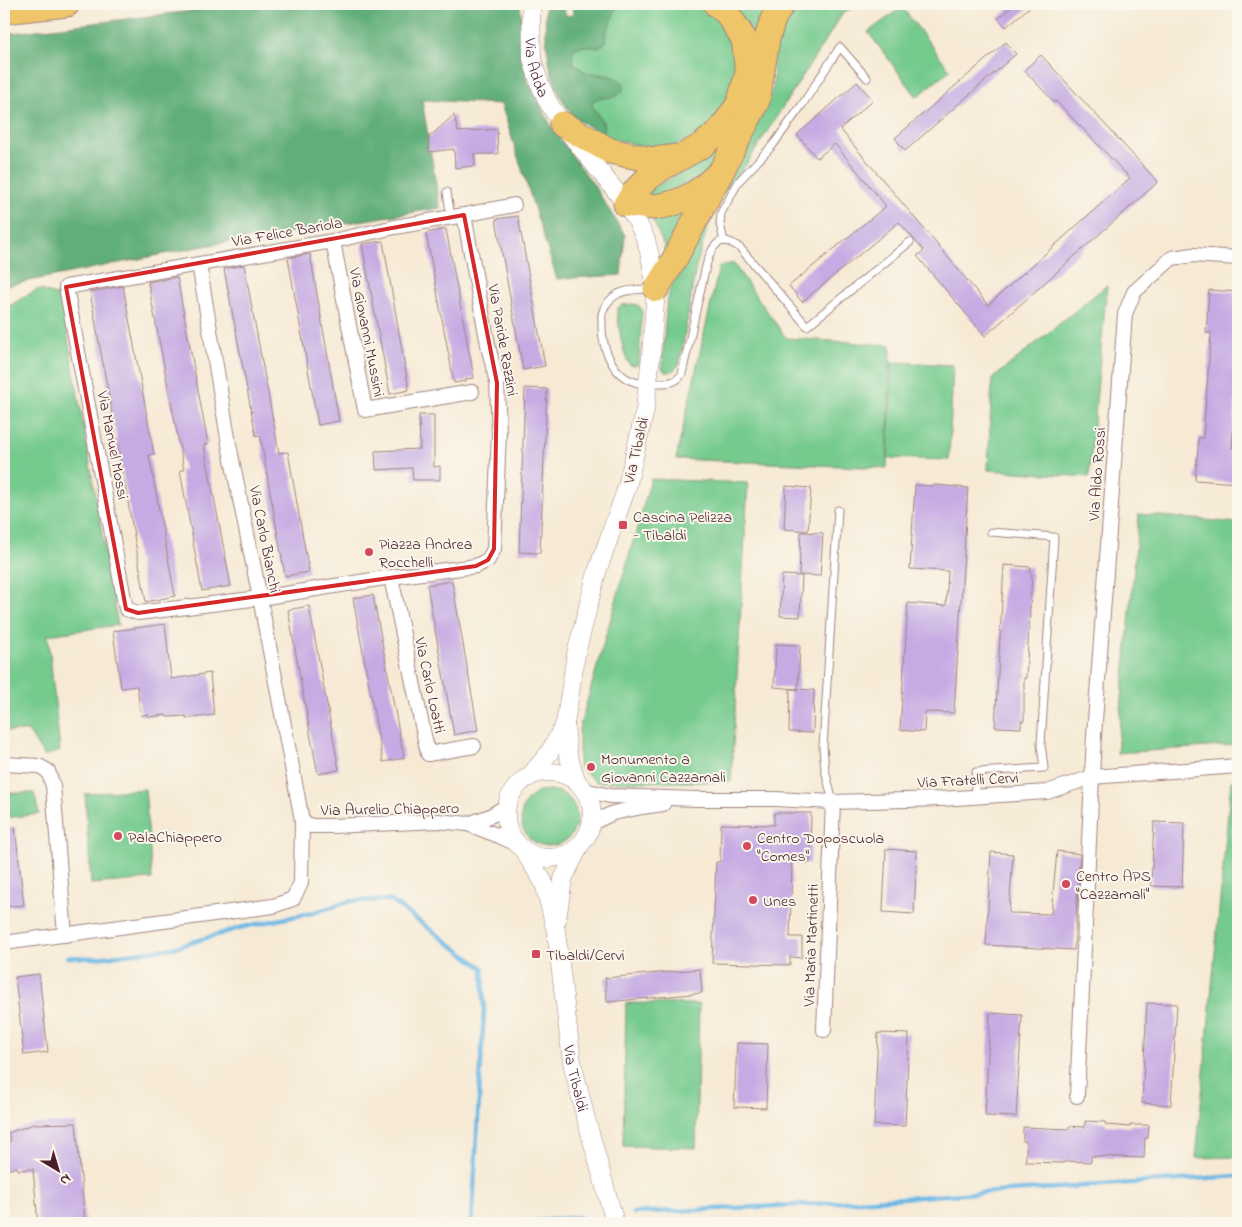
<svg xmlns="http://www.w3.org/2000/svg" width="1242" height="1227" font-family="'Indie Flower',sans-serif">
<rect width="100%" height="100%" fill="#fbf7ec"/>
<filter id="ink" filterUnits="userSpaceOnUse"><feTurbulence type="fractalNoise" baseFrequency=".02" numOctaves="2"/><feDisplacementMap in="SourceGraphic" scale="10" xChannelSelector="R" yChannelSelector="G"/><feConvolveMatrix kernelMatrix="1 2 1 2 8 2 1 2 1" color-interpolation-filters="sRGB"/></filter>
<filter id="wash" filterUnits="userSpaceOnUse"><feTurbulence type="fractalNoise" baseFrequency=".0096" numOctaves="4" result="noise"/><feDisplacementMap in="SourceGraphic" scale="20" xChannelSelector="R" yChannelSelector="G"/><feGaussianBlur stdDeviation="1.12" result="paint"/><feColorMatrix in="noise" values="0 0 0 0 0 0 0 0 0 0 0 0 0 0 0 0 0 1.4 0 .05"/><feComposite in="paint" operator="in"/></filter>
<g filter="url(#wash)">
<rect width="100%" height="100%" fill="#f6ead5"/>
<g fill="#75ca8e" stroke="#60745c">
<path d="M618,4H707L723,22L741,64L721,122L664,152L589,133L604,123L592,106V101L597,98L615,97L610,76L585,72L573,63L572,54L574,49C576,48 580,46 582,46C593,45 597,52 606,41L605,36Z"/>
<polygon points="729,4 772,4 759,40"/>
<path d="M794,4H860L843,13L747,163L722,195L706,232L696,267L680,362C677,368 673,373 665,372L662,367L666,308L670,289L766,107L774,84L773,64L777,39Z"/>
<polygon points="902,7 950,70 917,97 868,32"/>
<polygon points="728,141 709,174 651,200 646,191 651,188 697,165 713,154"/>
<polygon points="689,208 666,258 664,246 652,218"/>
<polygon points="733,263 786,338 891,345 887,468 676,459 719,267"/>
<polygon points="1107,285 1089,477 988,470 992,379"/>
<polygon points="38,289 61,297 118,625 48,635 60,751 44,756 28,731 4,731 4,407 6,308"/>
<path d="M633,304C638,305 641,306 642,311L639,362L637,365L634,366L629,364C621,350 620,329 617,313V309L621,305Z"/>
<polygon points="892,362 953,365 949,460 888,458"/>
<polygon points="651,479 748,483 731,782 596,782 579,767 579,729"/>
<polygon points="1139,514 1238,523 1238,745 1117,753"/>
<polygon points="1238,780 1238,1157 1196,1158 1231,781"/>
<polygon points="145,789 152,879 91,884 85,794"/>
<circle cx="549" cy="818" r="28"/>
<polygon points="4,793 34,793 39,814 4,818"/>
<polygon points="626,1003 699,1004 696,1148 623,1146"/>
</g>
<g fill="#60ae79" stroke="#556652">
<polygon points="249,4 520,4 527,80 553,129 593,184 625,235 621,275 557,279 501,104 422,100 440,208 204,246 4,286 4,34"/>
<path d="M545,4H564L565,14L568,16L571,15L573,13V4H618L605,36L606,41C597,52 593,45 582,46C580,46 576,48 574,49L572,54L573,63L585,72L610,76L620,80L625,86C618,103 604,94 592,101C591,112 604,117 604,130L599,133L573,117L560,96L551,72L546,42Z"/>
</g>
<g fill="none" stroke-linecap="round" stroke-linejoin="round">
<g stroke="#6db8e5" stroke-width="4.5">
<polyline points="68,957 96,958 173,948 243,927 312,913 351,901 390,900 483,968 484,1010 472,1223"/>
<polyline points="633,1213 797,1205 1238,1176"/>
<polyline points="516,1223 579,1217"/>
</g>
</g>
<g id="blocks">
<g fill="#c5aae3">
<polygon points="1015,4 1033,4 1006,27 998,18"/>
<polygon points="1006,42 1016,54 905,151 895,138"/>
<polygon points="1041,55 1158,182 985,336 917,256 924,251 899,222 802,302 789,286 886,206 835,144 817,158 797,135 857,82 873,100 840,129 988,305 1130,178 1056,101 1055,103 1024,70"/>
<polygon points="454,115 458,132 497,129 498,154 474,154 475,166 455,168 454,149 429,152 428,138"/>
<polygon points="518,216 545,366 523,370 496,219"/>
<polygon points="446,229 474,378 466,379 466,381 454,383 426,233"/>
<polygon points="383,241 409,390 390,394 362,244"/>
<polygon points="310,254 339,421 318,425 288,258"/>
<polygon points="244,265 279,453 288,452 309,572 285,576 284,570 260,435 256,436 224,269"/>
<polygon points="177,277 208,444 204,445 231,586 202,591 180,470 184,470 148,282"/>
<polygon points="123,286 154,454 149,455 175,596 146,602 90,292"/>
<polygon points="1209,290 1238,292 1238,366 1232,448 1238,448 1237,483 1195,480 1199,437 1203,438 1211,333 1206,333"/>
<polygon points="525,388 547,389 540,553 519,552"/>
<polygon points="419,415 434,415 434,467 440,466 440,480 413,480 412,468 376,470 375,451 420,449"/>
<polygon points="915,485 933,486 935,485 968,488 954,713 925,712 924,732 900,730 908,603 946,606 948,571 910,569"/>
<polygon points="786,486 811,488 808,531 784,529"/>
<polygon points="801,532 823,533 820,576 799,575"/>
<polygon points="1004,565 1031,567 1030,573 1032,574 1026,678 1024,678 1024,721 1021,721 1021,728 995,727"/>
<polygon points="782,575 802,576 800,617 780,616"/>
<polygon points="452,581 478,730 454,735 427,585"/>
<polygon points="373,595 404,758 383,762 353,598"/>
<polygon points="309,606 339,770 318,774 311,738 288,610"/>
<polygon points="165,624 171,679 210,673 214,715 186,719 186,716 167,717 166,715 148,717 148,714 141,716 137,686 121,688 113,631"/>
<polygon points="776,644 800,645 798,689 774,687"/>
<polygon points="790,689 814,690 813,733 789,732"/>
<polygon points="774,813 811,813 810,863 792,862 790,937 802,937 802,958 790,957 790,965 712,963 716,862 720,862 721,824 774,825"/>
<polygon points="1154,822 1184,823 1182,887 1151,886"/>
<polygon points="15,827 24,905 4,907 4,829"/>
<polygon points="886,849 917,851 914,914 883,912"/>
<polygon points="1057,851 1080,854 1074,950 986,945 991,852 1013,854 1009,913 1051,914"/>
<polygon points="700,969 702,993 607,1002 605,978"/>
<polygon points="39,974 48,1052 24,1055 15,977"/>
<polygon points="1147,1003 1177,1004 1171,1105 1142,1103"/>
<polygon points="990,1013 1022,1015 1016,1117 985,1116"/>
<polygon points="878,1033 909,1034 905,1126 874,1125"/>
<polygon points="737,1043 768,1044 766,1108 734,1107"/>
<polygon points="1085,1121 1105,1122 1106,1125 1130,1127 1130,1125 1149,1125 1148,1138 1145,1138 1144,1158 1091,1156 1091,1162 1065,1161 1065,1163 1026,1162 1026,1142 1023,1141 1023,1127 1069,1129 1069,1126 1085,1127"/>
<polygon points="76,1123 85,1223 38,1223 33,1169 18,1170 17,1167 4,1171 4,1143 11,1141 8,1133 34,1124"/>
</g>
</g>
</g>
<g filter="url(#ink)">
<use href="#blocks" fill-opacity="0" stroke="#a08480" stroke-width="1"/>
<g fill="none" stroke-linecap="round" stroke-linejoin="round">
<g stroke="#a08480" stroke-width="9">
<g id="service">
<polyline points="447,192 451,218"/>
<polyline points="724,241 720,224 721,213 739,181 773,145 802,105 840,47 867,78"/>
<path d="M653,289C643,289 627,289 618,294C612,297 605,304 603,311C601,314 602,319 602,322C601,345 611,375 635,382C642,385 651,384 658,383C669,383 676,383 682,374L705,270C710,249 718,230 741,249L807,326L910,242"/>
<polyline points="974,797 976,772 1044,768 1041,744 1054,537 991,532"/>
<polyline points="833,802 825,770 823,747 838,510"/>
</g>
</g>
<g stroke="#a08480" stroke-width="16">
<g id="minor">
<polyline points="464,215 489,350 497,383 499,433 494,549 488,560 476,566 391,577 260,598 138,613 126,609 66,287 333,241 395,227 464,215 514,205"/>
<polyline points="333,241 365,410 472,392"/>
<polyline points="391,577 428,754 474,746"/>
<polyline points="4,764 39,766 48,771 53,786 65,935"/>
<polyline points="584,790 610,796 696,799 775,799 833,802 941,799 1047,792 1092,777 1238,766"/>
<polyline points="302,820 310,826 332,826 438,821 468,824 490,816 507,806"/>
<polyline points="592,823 613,813 642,807 663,804"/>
<polyline points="468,824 499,836 517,844"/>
<polyline points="4,943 273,906 293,899 301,883 302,820 260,598 230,450 199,264"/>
<polyline points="824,1030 833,802"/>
<polyline points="1077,1096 1094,735 1125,314 1134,292 1172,258 1193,255 1238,258"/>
</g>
</g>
<g stroke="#a08480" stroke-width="19">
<g id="tertiary">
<path id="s1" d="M531,4L532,59L539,82L548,102L562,124L626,204L637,221L646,240L650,256L656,289L651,355L645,410L627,487L597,572L576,654L565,724L568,755L577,782"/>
<circle cx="549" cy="815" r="43"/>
<polyline points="529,777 549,753 565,724"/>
<path id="s2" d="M524,851L544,883L556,931L572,1062L585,1115L615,1223"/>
<polyline points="557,920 563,879 579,847"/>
</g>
</g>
<g stroke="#a08480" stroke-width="27">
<g id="motorway">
<path d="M716,4L727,13L744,39L748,73L739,104L721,129L703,145L660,169L647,179L636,190L626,204C635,205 645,207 654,207C684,204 702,190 722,170"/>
<polyline points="4,11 67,4"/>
<polyline points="562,124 610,151 653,160 678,157"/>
<polyline points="656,289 674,260 722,170 757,101 767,39 773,19 782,4"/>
</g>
</g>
<use href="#service" stroke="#fff" stroke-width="7"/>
<use href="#minor" stroke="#fff" stroke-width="14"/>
<use href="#tertiary" stroke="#fff" stroke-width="18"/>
<use href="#motorway" stroke="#eec569" stroke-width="25"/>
</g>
</g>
<path fill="none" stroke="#d62828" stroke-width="4" stroke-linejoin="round" d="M464,215L497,383L494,549L488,560L476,566L138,613L126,609L66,287Z"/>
<g fill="#d1495b" stroke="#fbf7ec" stroke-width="2">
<rect x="618" y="520" width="10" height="10" rx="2.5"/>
<circle cx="369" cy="552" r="5"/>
<circle cx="591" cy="767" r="5"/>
<circle cx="118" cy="836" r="5"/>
<circle cx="747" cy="846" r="5"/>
<circle cx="1066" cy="884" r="5"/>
<circle cx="753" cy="900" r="5"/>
<rect x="531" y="949" width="10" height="10" rx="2.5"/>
</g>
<g text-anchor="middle" stroke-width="4" stroke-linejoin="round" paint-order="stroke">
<g font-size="16" fill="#4a1f2b" stroke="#fbf7ec">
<text dy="6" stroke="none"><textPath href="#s1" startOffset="64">Via Adda</textPath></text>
<text transform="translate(287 231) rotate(-10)" y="6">Via Felice Bariola</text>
<text transform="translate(368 332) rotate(79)" y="6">Via Giovanni Mussini</text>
<text transform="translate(504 340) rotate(80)" y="6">Via Paride Razzini</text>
<text transform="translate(114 445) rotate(79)" y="6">Via Manuel Mossi</text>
<text transform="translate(635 450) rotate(-77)" y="6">Via Tibaldi</text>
<text transform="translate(1096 474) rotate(-86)" y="6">Via Aldo Rossi</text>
<text transform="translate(266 539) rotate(79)" y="6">Via Carlo Bianchi</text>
<text transform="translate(431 685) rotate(78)" y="6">Via Carlo Loatti</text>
<text transform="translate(968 779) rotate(-3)" y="6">Via Fratelli Cervi</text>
<text transform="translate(390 808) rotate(-1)" y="6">Via Aurelio Chiappero</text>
<text transform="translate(810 945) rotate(-88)" y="6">Via Maria Martinetti</text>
<text dy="6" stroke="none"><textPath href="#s2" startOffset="236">Via Tibaldi</textPath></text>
</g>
<g font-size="16" fill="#4a1f2b" stroke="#fbf7ec" text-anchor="start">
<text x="633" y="522">Cascina Pelizza<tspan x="633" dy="18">- Tibaldi</tspan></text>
<text x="379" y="549">Piazza Andrea<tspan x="379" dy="18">Rocchelli</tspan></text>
<text x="601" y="764">Monumento a<tspan x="601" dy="18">Giovanni Cazzamali</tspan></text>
<text x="128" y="842">PalaChiappero</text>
<text x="757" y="843">Centro Doposcuola<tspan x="757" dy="18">"Comes"</tspan></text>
<text x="1076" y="881">Centro APS<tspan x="1076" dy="18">"Cazzamali"</tspan></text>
<text x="763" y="906">Unes</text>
<text x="546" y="960">Tibaldi/Cervi</text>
</g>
</g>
<rect width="1242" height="1227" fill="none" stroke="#fbf7ec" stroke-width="20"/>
<g transform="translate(58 1170) rotate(142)" stroke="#fbf7ec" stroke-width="4" paint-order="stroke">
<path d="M0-4L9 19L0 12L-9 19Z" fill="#4a1f2b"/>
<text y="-8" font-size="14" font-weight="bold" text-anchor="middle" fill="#4a1f2b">N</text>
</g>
</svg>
